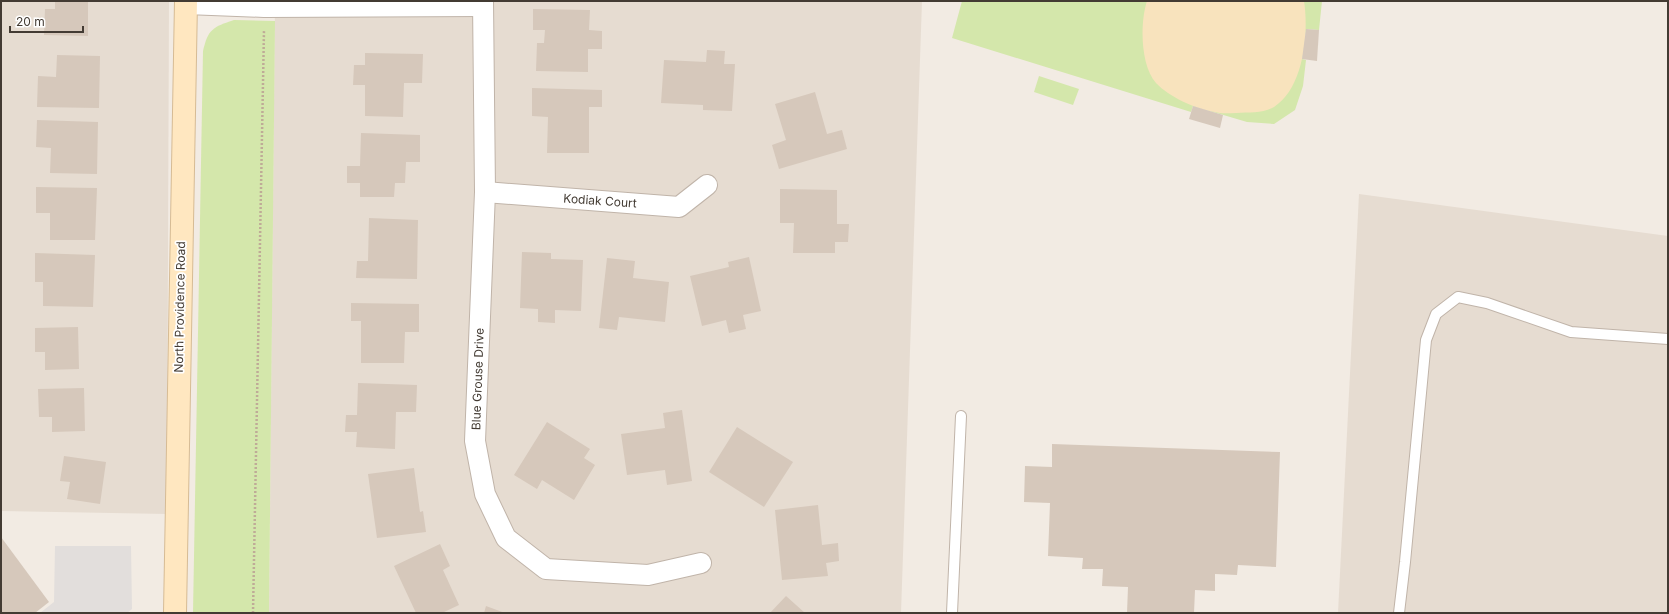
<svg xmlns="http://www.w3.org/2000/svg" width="1669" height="614" font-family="Inter,sans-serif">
<rect width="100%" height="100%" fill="#f2ebe3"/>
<g fill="#e6dcd1">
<polygon points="1,1 169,1 167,514 1,511"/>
<polygon points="275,1 922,1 901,613 269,613"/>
<polygon points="1359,194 1668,236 1668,613 1338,613"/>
</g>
<g fill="#d4e7ab">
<polygon points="962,1 1322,1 1319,30 1306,29 1302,59 1306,60 1303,86 1295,110 1274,124 1247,122 1193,106 1191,112 952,38"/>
<path d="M234,20L275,21L269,613H193L203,51C208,29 213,27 234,20Z"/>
<polygon points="1039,76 1079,89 1073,105 1034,92"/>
</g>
<path fill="#f8e3bd" d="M1147,1H1304C1309,32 1304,88 1274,107C1262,114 1250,112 1236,113C1229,113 1221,114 1215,112C1196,109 1169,97 1156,83C1140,65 1140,22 1147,1Z"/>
<polygon fill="#e2dedc" points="55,546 131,546 132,609 127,613 40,613 54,602"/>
<g fill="#d6c8bb">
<polygon points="55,1 88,1 88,36 44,35 45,9 55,9"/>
<polygon points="533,9 590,10 589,30 602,31 602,49 588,49 588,72 536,71 537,43 544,43 545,30 533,30"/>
<polygon points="1306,29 1319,30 1317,61 1302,59"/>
<polygon points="707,50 725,51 724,64 735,64 732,111 703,110 703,105 661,103 664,60 706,62"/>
<polygon points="365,53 423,54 422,83 404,83 403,117 365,116 365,85 353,85 354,65 365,65"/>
<polygon points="57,55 100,56 99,108 37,107 38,76 56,77"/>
<polygon points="532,88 602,90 602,107 589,107 589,153 547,153 548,117 532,116"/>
<polygon points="815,92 827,134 842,130 847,149 779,169 772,145 786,140 775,104"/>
<polygon points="1193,106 1223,115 1220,128 1189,119"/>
<polygon points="37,120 98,122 97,174 50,173 51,148 36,147"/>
<polygon points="361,133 420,135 420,162 406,162 405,183 395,183 394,197 360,197 360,183 347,183 347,166 360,166"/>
<polygon points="36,187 97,188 95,240 50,240 50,213 36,213"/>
<polygon points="780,189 837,190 837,224 849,224 848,242 835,242 835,253 793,253 794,223 780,223"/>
<polygon points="369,218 418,220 417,279 356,278 357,261 368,261"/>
<polygon points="522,252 551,253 551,259 583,260 581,311 555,310 555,323 538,322 538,309 520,308"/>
<polygon points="35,253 95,255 93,307 43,306 43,282 35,282"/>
<polygon points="749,257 761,311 743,315 746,329 729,333 726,320 702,326 690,276 729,267 728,262"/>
<polygon points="607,258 635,261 633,278 669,282 665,322 619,317 617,330 599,328"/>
<polygon points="351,303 419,304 419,332 405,332 404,363 361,363 361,321 351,321"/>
<polygon points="78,327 79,369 45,370 45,352 35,352 35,328"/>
<polygon points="358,383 417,385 416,412 396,412 395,449 356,447 357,432 345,432 346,415 357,415"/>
<polygon points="84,388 85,431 52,432 52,417 39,417 38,389"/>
<polygon points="682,410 692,481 667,485 665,470 627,475 621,434 665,428 663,413"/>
<polygon points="547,422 590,449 584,458 595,465 574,500 542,480 537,489 514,475"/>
<polygon points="737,427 793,462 764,507 709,472"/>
<polygon points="1052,444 1280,452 1276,567 1238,565 1237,575 1215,574 1215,591 1195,590 1194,613 1127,613 1128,587 1102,586 1103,569 1082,569 1083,558 1048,556 1050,503 1024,502 1025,466 1052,467"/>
<polygon points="64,456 106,462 100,504 67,499 70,482 60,481"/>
<polygon points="414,468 420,512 423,511 426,532 377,538 368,474"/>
<polygon points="818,505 822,545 838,543 839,561 826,563 828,576 782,580 775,510"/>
<polygon points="1,537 49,602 35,613 1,613"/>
<polygon points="440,544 450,566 443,570 459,605 442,613 416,613 394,566"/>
<polygon points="786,596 805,613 770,613"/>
<polygon points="486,606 505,613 484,613"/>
</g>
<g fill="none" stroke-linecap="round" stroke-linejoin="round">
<g stroke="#c0b4a9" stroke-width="12">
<g id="lane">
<polyline points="952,613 961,416"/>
<polyline points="1399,613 1405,562 1426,340 1436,314 1458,297 1487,303 1571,332 1668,339"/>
</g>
</g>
<g stroke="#c0b4a9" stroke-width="22">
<g id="street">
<polyline points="483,1 485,192 475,441 485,494 506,538 546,569 648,575 701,563"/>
<polyline points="186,4 264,7 482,6"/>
<polyline points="485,192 679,207 707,185"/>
</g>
</g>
<g stroke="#d6bb94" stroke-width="24">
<polyline id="secondary" points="175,613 186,1"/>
</g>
<polyline stroke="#bfab97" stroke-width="2.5" stroke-dasharray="2 2" stroke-linecap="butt" points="253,613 264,30"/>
<use href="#lane" stroke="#fff" stroke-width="10"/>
<use href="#street" stroke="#fff" stroke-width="20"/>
<use href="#secondary" stroke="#ffe7c0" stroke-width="22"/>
</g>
<g text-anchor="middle" stroke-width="3.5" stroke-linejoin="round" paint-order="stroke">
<g font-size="12" fill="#433b33" stroke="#fff">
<text transform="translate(600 201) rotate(4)" y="4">Kodiak Court</text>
<text transform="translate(180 307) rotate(-89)" y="4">North Providence Road</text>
<text transform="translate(478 379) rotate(-88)" y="4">Blue Grouse Drive</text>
</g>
</g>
<rect width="1669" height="614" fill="none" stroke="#433b33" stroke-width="4"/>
<path d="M10 26v6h73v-6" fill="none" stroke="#433b33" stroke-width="2"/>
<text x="16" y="26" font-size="12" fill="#433b33" stroke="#ffffff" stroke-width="3" paint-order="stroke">20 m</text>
</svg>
